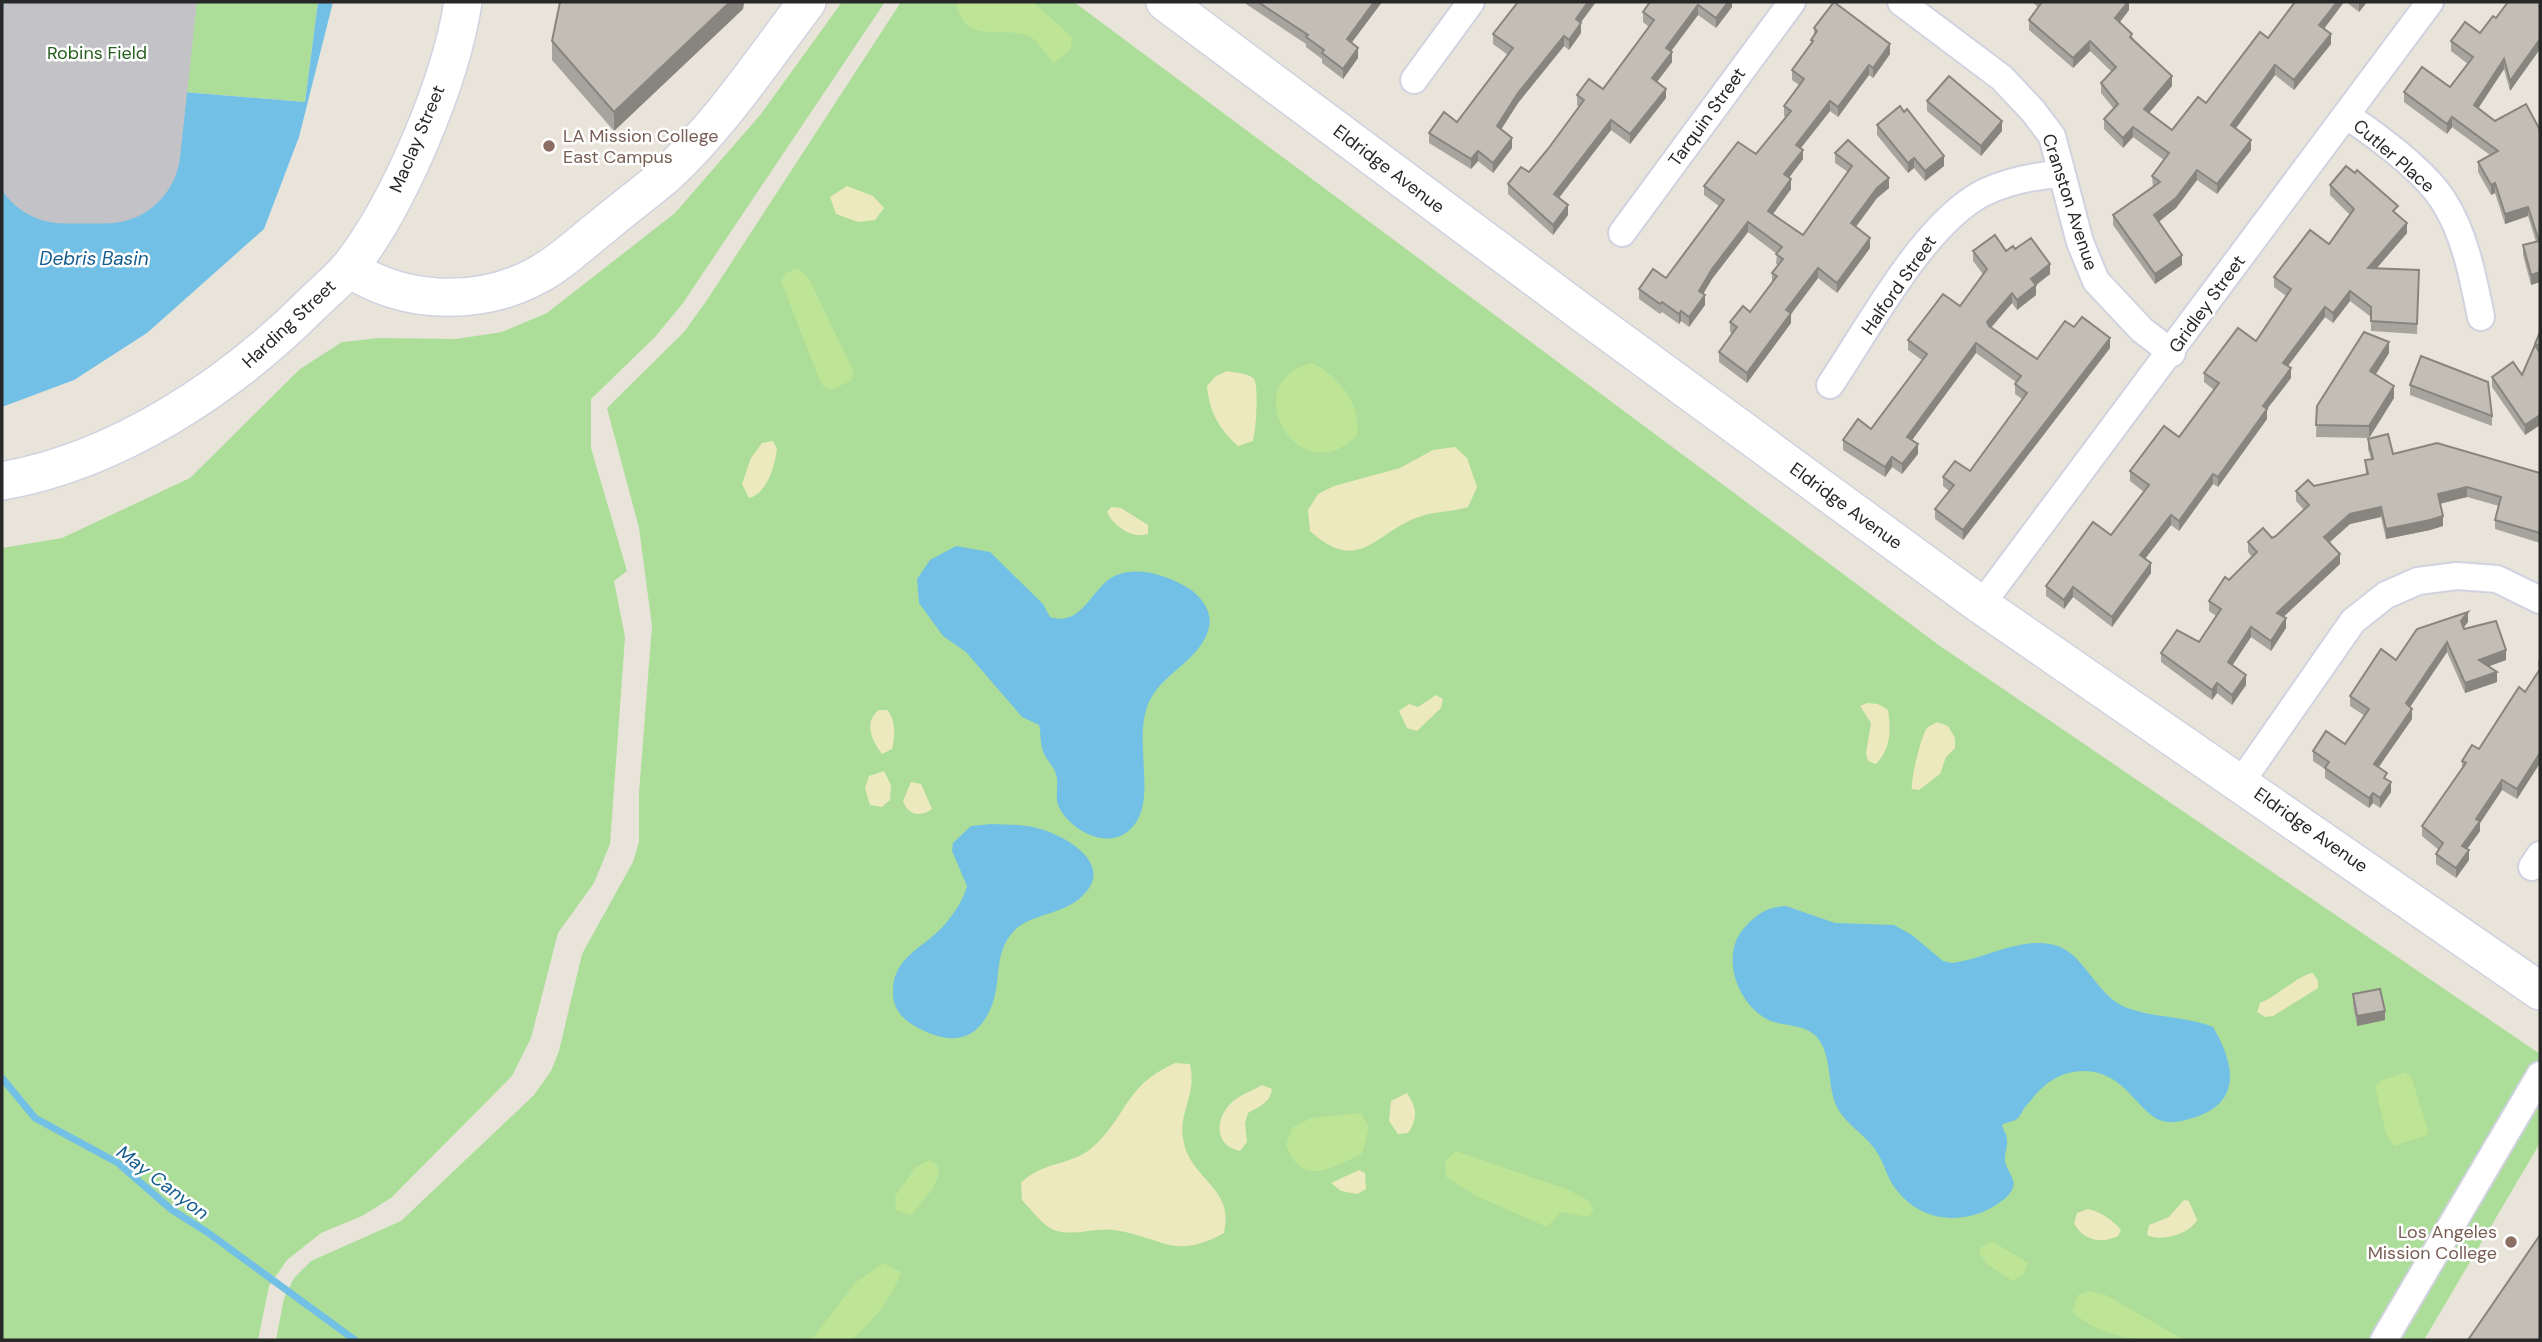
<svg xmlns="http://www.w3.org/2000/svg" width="2542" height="1342" font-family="'DM Sans',sans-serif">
<rect width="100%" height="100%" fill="#e9e4da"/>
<g fill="#acdd99">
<polygon points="50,2 318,2 305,102 135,88 126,168 33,163"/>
<polygon points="842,2 885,2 683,303 655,337 591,399 591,448 627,571 614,581 625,637 610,844 594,883 558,933 531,1038 512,1076 391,1198 362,1216 321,1233 287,1260 269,1286 258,1340 2,1340 2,548 62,538 190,478 300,369 342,342 379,338 456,339 502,332 547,313 675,213 761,114"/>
<polygon points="901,2 1074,2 1940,646 2540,1054 2540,1143 2424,1340 276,1340 284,1298 294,1278 311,1261 401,1221 534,1095 551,1071 559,1051 582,954 633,862 639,842 639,793 652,626 639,528 607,408 684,332 707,300"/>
</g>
<g fill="#ede9be">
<polygon points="847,186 873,196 884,208 875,220 858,222 836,214 830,197"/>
<path d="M1227,371C1235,373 1249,373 1254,379C1259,387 1256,431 1253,441L1238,446C1219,429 1209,411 1207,386L1216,376Z"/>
<path d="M773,441L777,449C775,465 767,494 749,498L742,484L751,458L762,443Z"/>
<path d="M1455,447L1467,458L1477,487L1468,507C1453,512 1439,511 1425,515C1376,528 1362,578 1310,531L1308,510L1318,494L1334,486L1400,468L1433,450Z"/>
<path d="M1111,507L1121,508L1148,525V534C1133,539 1114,527 1107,512Z"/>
<polygon points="1436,695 1443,699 1441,708 1417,731 1407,728 1399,711 1409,704 1418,707"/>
<path d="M1867,703L1878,704L1888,710C1891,730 1891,749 1876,764L1868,761L1866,753L1871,723L1860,706Z"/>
<path d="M879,710H887C896,719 895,737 892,749L882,754C872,741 863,722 879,710Z"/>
<path d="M1937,722L1948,726L1955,738V748L1946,757L1940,774L1919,790L1912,789C1910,783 1921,735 1927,728C1929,726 1934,724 1937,722Z"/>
<polygon points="884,771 891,785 890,800 882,807 870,805 865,788 869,776"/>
<path d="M911,782L921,784L932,809C920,818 908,815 903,801Z"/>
<path d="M2313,973L2318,981V988L2273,1016L2265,1017L2257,1012L2260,1003C2277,997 2299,974 2313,973Z"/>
<path d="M1175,1063L1190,1064C1197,1096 1179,1110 1183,1138C1188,1179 1236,1187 1224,1233C1173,1261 1163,1237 1114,1230C1094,1227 1074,1237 1054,1230C1042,1225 1031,1209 1022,1200L1021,1183C1042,1161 1072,1166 1093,1147C1128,1115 1124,1086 1175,1063Z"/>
<path d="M1262,1085L1272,1089C1270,1103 1260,1106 1248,1113L1245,1123L1247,1142L1240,1151C1211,1145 1216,1113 1236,1099C1244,1093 1254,1090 1262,1085Z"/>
<path d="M1407,1093C1417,1108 1418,1118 1408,1133L1398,1134L1389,1121L1391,1101Z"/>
<polygon points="1359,1170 1365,1173 1366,1189 1357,1194 1341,1191 1331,1183"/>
<path d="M2184,1200L2189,1201L2197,1220C2189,1234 2163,1242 2147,1235L2149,1225L2169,1217Z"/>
<path d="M2088,1209C2103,1213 2111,1219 2121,1230L2118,1236C2102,1244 2083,1241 2074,1223L2077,1213Z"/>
</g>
<g fill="#bee496">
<path d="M956,2H1033L1072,37L1071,49L1053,63C1047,56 1040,43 1032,38C1006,22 965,50 956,2Z"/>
<polygon points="798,268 809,279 854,372 851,381 830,390 823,386 818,376 781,281 786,273"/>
<path d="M1312,363C1339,377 1361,403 1357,435C1300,496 1233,382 1312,363Z"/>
<polygon points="2406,1072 2412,1079 2428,1130 2427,1135 2394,1146 2386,1133 2375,1086 2380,1081"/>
<path d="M1361,1113L1369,1127L1362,1154C1329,1168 1302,1188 1286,1145L1292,1128L1311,1118Z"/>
<polygon points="1456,1151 1569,1190 1589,1201 1594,1211 1588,1217 1561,1212 1547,1227 1476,1196 1446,1177 1445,1161"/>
<polygon points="929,1160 937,1165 939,1174 932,1190 911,1215 896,1210 895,1196 916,1167"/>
<polygon points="1992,1241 2028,1263 2024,1274 2013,1281 1988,1265 1979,1253 1981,1247"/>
<path d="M884,1263L901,1272C891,1301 873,1319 852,1340H811L856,1282Z"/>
<path d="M2089,1291L2106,1295L2184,1340C2140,1340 2107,1341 2072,1312L2078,1295Z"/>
</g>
<g fill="#73c0e6">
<polygon points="2,2 50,2 33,163 125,168 135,88 305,102 318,2 333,2 299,137 264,229 147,333 74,380 2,407"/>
<path d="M956,546L990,552L1043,604L1050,617C1084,628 1092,584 1117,575C1139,566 1169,576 1188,588C1201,596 1213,612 1209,627C1202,659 1164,672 1150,700C1129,741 1164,810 1124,834C1102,848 1067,827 1058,805C1055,795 1059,783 1056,774C1054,766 1045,759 1043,751C1040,743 1041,733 1039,725L1022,717L966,652L943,636L919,603L917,579L930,560Z"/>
<path d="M991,824C1004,825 1020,824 1033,827C1064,834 1120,865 1079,899C1060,915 1029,914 1013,932C994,953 1001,978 993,1002C978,1046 947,1045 913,1025C901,1018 892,1006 893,991C893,955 927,947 946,923C955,912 963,900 967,886L952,851L953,843L971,826Z"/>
<path d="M1786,906L1835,923L1894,925L1912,935L1943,961L1952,963C1990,959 2041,924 2075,957C2090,972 2101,993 2119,1004C2143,1018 2184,1015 2213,1027C2232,1059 2244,1099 2199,1116C2190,1119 2178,1123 2168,1122C2138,1119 2129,1071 2083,1071C2056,1072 2042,1086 2026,1106C2023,1109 2020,1117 2017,1119C2013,1122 2006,1122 2002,1125C2003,1130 2007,1134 2007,1140C2008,1147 2004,1154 2005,1161C2006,1168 2011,1173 2013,1180C2018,1194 1994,1207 1983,1212C1947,1226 1911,1215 1891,1182C1885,1171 1882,1158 1874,1148C1863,1133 1844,1123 1836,1105C1828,1086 1831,1060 1821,1043C1809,1021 1783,1029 1765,1018C1736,1001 1720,953 1745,927C1758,913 1768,907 1786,906Z"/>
</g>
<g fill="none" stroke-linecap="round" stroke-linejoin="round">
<polyline stroke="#73c0e6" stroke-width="7" points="2,1078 35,1118 118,1163 172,1210 207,1232 355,1340"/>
<polyline stroke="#c3c2c6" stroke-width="149" points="79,2 64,149 106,149 122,2"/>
<g stroke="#d0d2e0" stroke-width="30">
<g id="street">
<polyline points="1901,2 2002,78 2033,111 2052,136 2080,242 2096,281 2142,330 2172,353"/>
<polyline points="1414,80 1471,2"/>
<path d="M2346,115C2377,136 2423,169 2443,200C2465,234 2473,277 2481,317"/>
<polyline points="1622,233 1792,2"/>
<path d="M1830,385C1868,329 1923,224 1983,193C2008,181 2032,176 2060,174"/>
<polyline points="1981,605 2430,2"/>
<polyline points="2241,782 2353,621 2386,595 2418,581 2457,576 2497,579 2540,600"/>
<polyline points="2532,867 2540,855"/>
<polyline points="2384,1340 2540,1075"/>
</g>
</g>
<g stroke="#d0d2e0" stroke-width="40">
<g id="secondary">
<polyline points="1165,2 1585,315 1981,605 2540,991"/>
<path d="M349,268C403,304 478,307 536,276C561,263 582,242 604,225C624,208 646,192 666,175C720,125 763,60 807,2"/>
<path d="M2,481C117,461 229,387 311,305C323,293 338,281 349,268C399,205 451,81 463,2"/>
</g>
</g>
<use href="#street" stroke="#fff" stroke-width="26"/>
<use href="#secondary" stroke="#fff" stroke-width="37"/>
</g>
<g fill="#a7a39d">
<polygon points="560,2 744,2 743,9 614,131 552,60 552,41"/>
<polygon points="1243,2 1382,2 1351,43 1358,58 1343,79 1322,63 1322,59 1306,47 1306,44"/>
<polygon points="1650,2 1732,2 1732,7 1716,28 1698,15 1671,51 1672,62 1657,82 1666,98 1630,144 1611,130 1559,198 1568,215 1553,235 1508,194 1508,184 1529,172 1548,149 1579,107 1577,105 1577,95 1603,89 1649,27 1643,22 1643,12"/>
<polygon points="2032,2 2129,2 2129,10 2120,22 2172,86 2149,113 2172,130 2206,103 2268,38 2295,2 2344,2 2324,29 2331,44 2294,90 2275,75 2235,128 2251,150 2217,194 2197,180 2176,208 2159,222 2182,265 2155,284 2113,225 2113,215 2153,187 2152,176 2164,160 2133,137 2123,148 2104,129 2104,119 2114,109 2101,93 2101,83 2112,72 2090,51 2073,68 2029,30 2029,20 2038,7"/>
<polygon points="2346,2 2367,2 2359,12"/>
<polygon points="2540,2 2540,49 2510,91 2504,69 2478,108 2495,121 2540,130 2540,282 2531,285 2523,255 2523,245 2536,242 2528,216 2505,224 2495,193 2491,195 2478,172 2478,162 2490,155 2452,127 2447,134 2404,102 2404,92 2450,87 2468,64 2451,51 2451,41 2480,33 2496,18"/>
<polygon points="1580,22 1581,33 1569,50 1564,46 1518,103 1501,129 1512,148 1493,173 1478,161 1471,169 1429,143 1429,133 1457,122 1508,55 1493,44 1493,34"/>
<polygon points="1814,28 1890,54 1873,78 1869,75 1838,117 1830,111 1801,148 1803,159 1789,178 1791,189 1773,214 1803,235 1848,172 1835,163 1835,153 1889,188 1877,198 1856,227 1870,248 1837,293 1818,278 1791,314 1791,323 1747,383 1719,362 1719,352 1733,334 1730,332 1730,322 1750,312 1772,282 1772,273 1778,265 1776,264 1777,254 1748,232 1712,279 1703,294 1705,305 1689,327 1681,321 1679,324 1662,312 1660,314 1639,299 1639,289 1666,278 1719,206 1704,195 1704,186 1756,154 1786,117 1784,116 1784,106 1799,85 1792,80 1792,70 1811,45 1811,40 1814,35"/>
<polygon points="1927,101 2002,131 1981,156 1927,111"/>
<polygon points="1877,125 1944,166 1925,181 1914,168 1908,173 1877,135"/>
<polygon points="2330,185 2398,215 2407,233 2377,268 2419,280 2417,334 2371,331 2371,317 2350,301 2333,323 2325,317 2288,366 2291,378 2267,409 2267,419 2218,487 2213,484 2179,531 2171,525 2145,559 2151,573 2112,627 2073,597 2064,609 2046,596 2046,586 2111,535 2144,492 2130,481 2130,471 2179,437 2214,390 2204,382 2204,373 2256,341 2286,296 2274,287 2274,277 2329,244 2350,215 2330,195"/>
<polygon points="2015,249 2050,274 2036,285 2036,295 2017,310 2012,303 1991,328 2037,359 2074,327 2110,348 1963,540 1935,519 1935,509 1949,491 1943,486 1943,477 1970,471 2022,399 2015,394 2015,384 2016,382 1976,353 1912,440 1918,454 1902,474 1892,467 1885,477 1843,450 1843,440 1871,429 1922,360 1908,350 1908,340 1960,306 1983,274 1973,261 1973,251 2006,251"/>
<polygon points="2540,332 2540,425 2525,435 2492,387 2492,377 2522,375"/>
<polygon points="2389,353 2376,374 2394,398 2369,438 2316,437 2317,406"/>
<polygon points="2410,385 2492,416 2492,426 2410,395"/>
<polygon points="2368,439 2393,454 2540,473 2540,543 2495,529 2495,520 2499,506 2467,497 2440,504 2443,526 2430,530 2386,539 2381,517 2350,524 2329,543 2340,564 2283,617 2286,628 2271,651 2251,637 2232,665 2246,685 2232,705 2217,693 2212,700 2161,662 2161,653 2199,642 2216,616 2209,611 2209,601 2252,557 2248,552 2248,542 2276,536 2304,510 2296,501 2296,491 2366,475 2365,460 2371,459 2368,449"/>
<polygon points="2468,622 2463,628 2506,660 2489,666 2497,682 2465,693 2447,652 2410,707 2412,719 2378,767 2387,780 2391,792 2380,808 2373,803 2369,808 2325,778 2325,769 2313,761 2313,751 2345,744 2365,716 2350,706 2350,696 2396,660"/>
<polygon points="2540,658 2540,763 2517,799 2502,790 2480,823 2480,831 2467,849 2469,860 2456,878 2436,864 2436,854 2439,850 2422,836 2422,826 2462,769 2462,761 2479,749 2525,692 2539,671 2538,661"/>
<polygon points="2353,994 2385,1020 2357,1026 2353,1004"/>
</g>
<g fill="#88857f">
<polygon points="730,2 744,2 743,9 614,131 614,112"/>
<polygon points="1374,2 1382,2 1347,49 1347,39"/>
<polygon points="1588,2 1596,2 1576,29 1576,19"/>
<polygon points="1728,2 1732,2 1732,7 1716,28 1716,18"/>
<polygon points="2128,2 2129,2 2129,10 2115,28 2115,18"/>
<polygon points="2337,2 2344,2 2319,35 2319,25"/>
<polygon points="2359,2 2367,2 2359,12"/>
<polygon points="1698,5 1698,15 1666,58 1666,48"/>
<polygon points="1581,23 1581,33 1569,50 1569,40"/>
<polygon points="2331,34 2331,44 2294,90 2294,80"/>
<polygon points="1564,36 1564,46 1518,103 1497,136 1497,126 1518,93"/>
<polygon points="2540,39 2540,49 2510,91 2510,81"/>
<polygon points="2090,41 2090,51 2073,68 2073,58"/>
<polygon points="1890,44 1890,54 1873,78 1873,68"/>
<polygon points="1358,48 1358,58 1343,79 1343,69"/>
<polygon points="1672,52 1672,62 1652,88 1652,78"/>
<polygon points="2504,59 2504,69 2474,115 2474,105"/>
<polygon points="1869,65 1869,75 1838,117 1838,107"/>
<polygon points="2275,65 2275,75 2231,135 2231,125"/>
<polygon points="2172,76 2172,86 2144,119 2144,109"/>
<polygon points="1666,89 1666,98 1630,144 1630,134"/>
<polygon points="1830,101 1830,111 1796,154 1796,145"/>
<polygon points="2452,117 2452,127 2447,134 2447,124"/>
<polygon points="1611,120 1611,130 1554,204 1554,194"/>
<polygon points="2002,121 2002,131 1981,156 1981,146"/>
<polygon points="2133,127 2133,137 2123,148 2123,138"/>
<polygon points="1512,138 1512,148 1493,173 1493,163"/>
<polygon points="2251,140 2251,150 2217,194 2217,184"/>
<polygon points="1803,150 1803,159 1784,184 1784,174"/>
<polygon points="1478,151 1478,161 1471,169 1471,159"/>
<polygon points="1944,156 1944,166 1925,181 1925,171"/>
<polygon points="1914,158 1914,168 1908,173 1908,163"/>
<polygon points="2197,170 2197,180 2176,208 2154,225 2154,215"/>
<polygon points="1889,178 1889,188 1877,198 1851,233 1851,223 1877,188"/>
<polygon points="1791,179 1791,189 1768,221 1768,211"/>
<polygon points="2495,183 2495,193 2491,195 2491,185"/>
<polygon points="1568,205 1568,215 1553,235 1553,225"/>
<polygon points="2528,207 2528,216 2505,224 2505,214"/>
<polygon points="1748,222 1748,232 1712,279 1699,301 1699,291 1712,269"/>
<polygon points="2407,223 2407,233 2368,278 2368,268"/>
<polygon points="1870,238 1870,248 1837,293 1837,283"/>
<polygon points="2182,255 2182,265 2155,284 2155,274"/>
<polygon points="2050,264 2050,274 2031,289 2031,279"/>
<polygon points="1818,268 1818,278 1791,314 1791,323 1747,383 1747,373 1786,310"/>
<polygon points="2540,272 2540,282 2531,285 2531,275"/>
<polygon points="2036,285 2036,295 2017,310 2017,300"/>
<polygon points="2350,291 2350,301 2333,323 2333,313"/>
<polygon points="2012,293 2012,303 1987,332 1987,322"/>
<polygon points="1705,295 1705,305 1689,327 1689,317"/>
<polygon points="2325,307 2325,317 2283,372 2283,363"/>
<polygon points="1681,311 1681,321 1679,324 1679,314"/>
<polygon points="2110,338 2110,348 1963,540 1963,530"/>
<polygon points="2389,342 2389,353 2370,383 2370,371"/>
<polygon points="1976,343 1976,353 1907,447 1907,437"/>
<polygon points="2291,368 2291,378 2267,409 2267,419 2218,487 2218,477 2263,406"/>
<polygon points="2394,386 2394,398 2369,438 2369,426"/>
<polygon points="2540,415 2540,425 2525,435 2525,425"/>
<polygon points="1918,444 1918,454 1902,474 1902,464"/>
<polygon points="1892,457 1892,467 1885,477 1885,467"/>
<polygon points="2213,474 2213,484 2179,531 2179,521"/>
<polygon points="2467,487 2467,497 2438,504 2438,494"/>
<polygon points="2381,507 2381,517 2350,524 2324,547 2324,537 2350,514"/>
<polygon points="2171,515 2171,525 2140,565 2140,555"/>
<polygon points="2443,516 2443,526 2430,530 2386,539 2386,529"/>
<polygon points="2340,554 2340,564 2277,623 2277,613"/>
<polygon points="2151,563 2151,573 2112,627 2112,617"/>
<polygon points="2073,587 2073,597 2064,609 2064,600"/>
<polygon points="2468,612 2468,622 2461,631 2461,621"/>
<polygon points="2286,618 2286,628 2271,651 2271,641"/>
<polygon points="2251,627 2251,637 2228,672 2228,662"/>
<polygon points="2447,642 2447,652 2406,713 2406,703"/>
<polygon points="2506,650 2506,660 2479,670 2479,660"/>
<polygon points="2497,672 2497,682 2465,693 2465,683"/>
<polygon points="2246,675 2246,685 2232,705 2232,695"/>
<polygon points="2217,683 2217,693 2212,700 2212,690"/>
<polygon points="2412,709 2412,719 2374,774 2374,764"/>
<polygon points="2540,753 2540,763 2517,799 2517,789"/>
<polygon points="2502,780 2502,790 2480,823 2480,831 2462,856 2462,846 2476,819"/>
<polygon points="2391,782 2391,792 2380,808 2380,798"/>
<polygon points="2373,793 2373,803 2369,808 2369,798"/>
<polygon points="2469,850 2469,860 2456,878 2456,868"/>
<polygon points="2385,1011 2385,1020 2357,1026 2357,1016"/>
</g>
<g fill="#c2beb6" stroke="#88857f" stroke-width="2">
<polygon points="560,2 730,2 614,112 552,41"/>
<polygon points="1258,2 1374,2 1347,39 1358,48 1343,69 1322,53 1324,50 1306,37 1308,35"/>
<polygon points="1518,2 1588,2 1576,19 1581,23 1569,40 1564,36 1518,93 1497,126 1512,138 1493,163 1478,151 1471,159 1429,133 1444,112 1457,122 1513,48 1493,34"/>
<polygon points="1650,2 1728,2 1716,18 1698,5 1666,48 1672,52 1652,78 1666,89 1630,134 1611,120 1554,194 1568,205 1553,225 1508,184 1521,167 1529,172 1548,149 1584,100 1577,95 1589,79 1603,89 1654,20 1643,12"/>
<polygon points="1834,2 1890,44 1873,68 1869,65 1838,107 1830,101 1796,145 1803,150 1784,174 1791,179 1768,211 1803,235 1852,166 1835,153 1848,140 1889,178 1877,188 1851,223 1870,238 1837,283 1818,268 1786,310 1791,313 1747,373 1719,352 1737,327 1730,322 1743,306 1750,312 1777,276 1772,273 1783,259 1776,254 1782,247 1748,222 1712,269 1699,291 1705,295 1689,317 1681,311 1679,314 1662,302 1660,304 1639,289 1653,269 1666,278 1724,200 1704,186 1738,142 1756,154 1791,111 1784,106 1804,79 1792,70 1813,41 1811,40 1817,31 1814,28"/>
<polygon points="2042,2 2128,2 2115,18 2132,34 2130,37 2172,76 2144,109 2172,130 2198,97 2206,103 2260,32 2268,38 2295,2 2337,2 2319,25 2331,34 2294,80 2275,65 2231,125 2251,140 2217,184 2197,170 2176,198 2154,215 2182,255 2155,274 2113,215 2160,182 2152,176 2169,153 2133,127 2123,138 2104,119 2118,104 2101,83 2116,67 2090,41 2073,58 2029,20"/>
<polygon points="2508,2 2540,2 2540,39 2510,81 2504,59 2474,105 2495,121 2526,104 2540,130 2540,272 2531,275 2523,245 2539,241 2528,207 2505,214 2495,183 2491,185 2478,162 2498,151 2452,117 2447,124 2404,92 2422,67 2450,87 2473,57 2451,41 2465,22 2480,33 2493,16 2496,18"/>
<polygon points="1949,76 2002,121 1981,146 1927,101"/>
<polygon points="1900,106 1904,112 1907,109 1944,156 1925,171 1914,158 1908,163 1877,125"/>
<polygon points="2346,166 2355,173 2357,170 2398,206 2393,211 2407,223 2368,268 2419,270 2417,324 2371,321 2371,307 2350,291 2333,313 2325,307 2283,363 2291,368 2263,406 2267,409 2218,477 2213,474 2179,521 2171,515 2140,555 2151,563 2112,617 2073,587 2064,600 2046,586 2093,522 2111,535 2149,485 2130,471 2164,426 2179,437 2219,383 2204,373 2238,328 2256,341 2291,289 2274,277 2310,230 2329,244 2354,209 2330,185"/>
<polygon points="1995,235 2006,251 2013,246 2015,249 2031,238 2050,264 2031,279 2036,285 2017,300 2012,293 1987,322 1989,326 2037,359 2065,321 2074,327 2082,317 2110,338 1963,530 1935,509 1954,485 1943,477 1955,461 1970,471 2027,393 2015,384 2021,376 1976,343 1907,437 1918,444 1902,464 1892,457 1885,467 1843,440 1858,419 1871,429 1927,354 1908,340 1943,294 1960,306 1987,269 1973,251"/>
<polygon points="2364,332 2389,342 2370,371 2394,386 2369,426 2316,425 2317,406"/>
<polygon points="2540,332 2540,346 2535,344"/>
<polygon points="2535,345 2540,353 2540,415 2525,425 2492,377 2513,362 2522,375"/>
<polygon points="2421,356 2488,382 2492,416 2410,385"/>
<polygon points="2388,434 2393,454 2437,443 2540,473 2540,533 2495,520 2501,497 2467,487 2438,494 2443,516 2430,520 2386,529 2381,507 2350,514 2324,537 2340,554 2277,613 2286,618 2271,641 2251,627 2228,662 2246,675 2232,695 2217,683 2212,690 2161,653 2177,630 2199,642 2221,609 2209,601 2225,577 2229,580 2257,552 2248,542 2263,528 2272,538 2276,536 2309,505 2296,491 2308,480 2314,486 2368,474 2365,460 2373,459 2368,439"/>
<polygon points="2468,612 2461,621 2464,629 2496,621 2506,650 2479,660 2497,672 2465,683 2447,642 2406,703 2412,709 2374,764 2387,773 2384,778 2391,782 2380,798 2373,793 2369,798 2325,768 2329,762 2313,751 2326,731 2345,744 2369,709 2350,696 2381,649 2396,660 2417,629"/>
<polygon points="2540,669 2540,753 2517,789 2502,780 2476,819 2480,821 2462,846 2469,850 2456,868 2436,854 2443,843 2422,826 2466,763 2462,761 2472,745 2479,749 2519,687 2525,692"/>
<polygon points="2380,989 2385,1011 2357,1016 2353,994"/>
<polygon points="2540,1235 2540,1340 2468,1340"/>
</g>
<g fill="#8d6e63" stroke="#fff" stroke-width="2.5">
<circle cx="549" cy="146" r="7"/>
<circle cx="2511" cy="1242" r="7"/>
</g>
<g text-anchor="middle" stroke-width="5" stroke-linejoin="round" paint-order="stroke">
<g font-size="18" fill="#275f1e" stroke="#fff">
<text x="97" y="59">Robins Field</text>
</g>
<g font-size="18" fill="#282828" stroke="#fff">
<text transform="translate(1707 117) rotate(-54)" y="6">Tarquin Street</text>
<text transform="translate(417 139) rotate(-67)" y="6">Maclay Street</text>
<text transform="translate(2394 156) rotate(41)" y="6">Cutler Place</text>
<text transform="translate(1389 169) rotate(37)" y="6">Eldridge Avenue</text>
<text transform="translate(2070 202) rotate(72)" y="6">Cranston Avenue</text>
<text transform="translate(1899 285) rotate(-55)" y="6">Halford Street</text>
<text transform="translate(2207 304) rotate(-54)" y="6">Gridley Street</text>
<text transform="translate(289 324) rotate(-43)" y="6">Harding Street</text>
<text transform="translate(1846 506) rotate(36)" y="6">Eldridge Avenue</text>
<text transform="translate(2311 830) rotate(35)" y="6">Eldridge Avenue</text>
</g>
<g font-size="18" fill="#785e54" stroke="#fff" text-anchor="start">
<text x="563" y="142">LA Mission College<tspan x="563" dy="21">East Campus</tspan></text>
<text x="2497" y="1238" text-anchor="end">Los Angeles<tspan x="2497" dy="21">Mission College</tspan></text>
</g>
<g font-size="19" font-style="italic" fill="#165d8e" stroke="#fff">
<text x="94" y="265">Debris Basin</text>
<text transform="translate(163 1182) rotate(37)" y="7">May Canyon</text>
</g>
</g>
<rect width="2542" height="1342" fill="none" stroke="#282828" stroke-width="7"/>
</svg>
